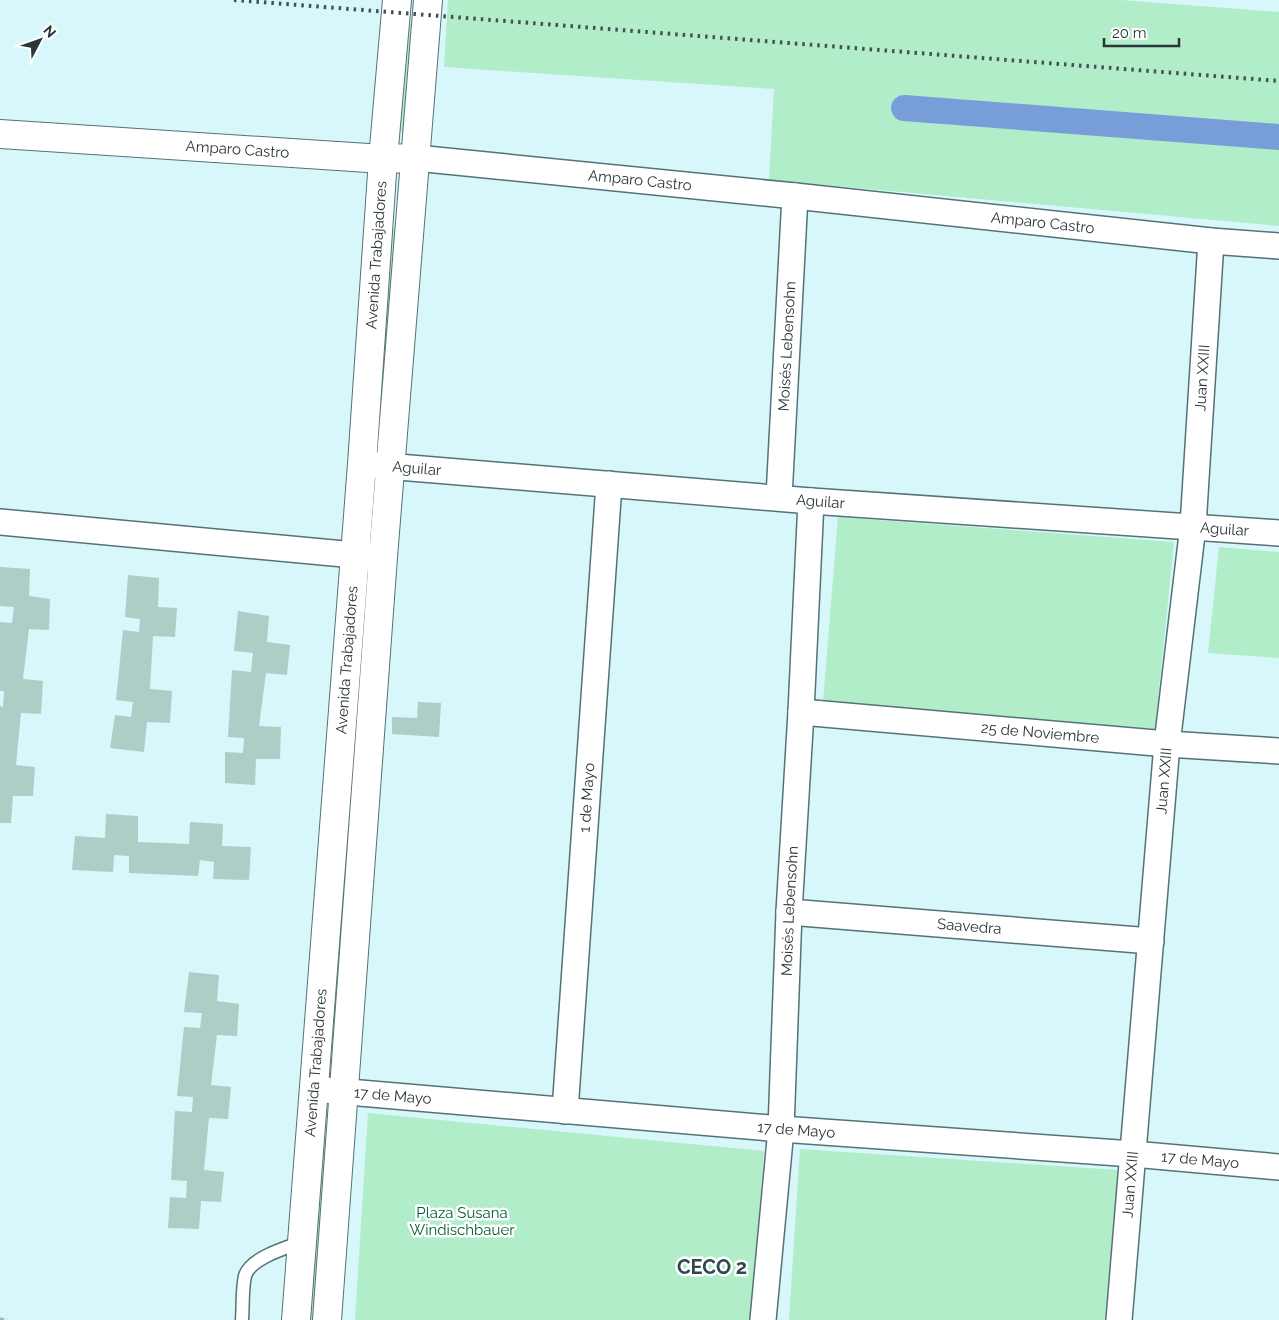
<svg xmlns="http://www.w3.org/2000/svg" width="1279" height="1320" font-family="Raleway,sans-serif">
<rect width="100%" height="100%" fill="#d7f7fb"/>
<g fill="#b1edc8">
<polygon points="448,0 1121,0 1279,12 1279,226 769,180 774,89 444,67"/>
<polygon points="407,24 413,24 406,132 400,131"/>
<polygon points="391,229 397,230 384,426 378,426"/>
<polygon points="838,517 1174,542 1155,729 823,702"/>
<polygon points="1219,547 1279,552 1279,658 1208,653"/>
<polygon points="363,606 369,606 332,1069 326,1068"/>
<polygon points="368,1113 764,1151 751,1320 355,1320"/>
<polygon points="321,1142 327,1142 315,1320 309,1320"/>
<polygon points="800,1149 1118,1170 1105,1320 789,1320"/>
</g>
<g fill="none" stroke-linecap="round" stroke-linejoin="round">
<polyline stroke="#779ed9" stroke-width="26" points="904,108 1279,137"/>
</g>
<g fill="#aecdc7">
<polygon points="0,567 30,569 29,596 50,599 49,630 29,629 23,679 43,681 41,714 21,713 16,765 35,767 33,796 13,796 11,823 0,823 0,706 3,707 4,691 0,691 0,622 12,623 14,607 0,606"/>
<polygon points="128,575 159,578 158,607 177,608 175,637 153,636 150,689 172,691 170,723 147,722 144,752 110,748 115,715 131,717 133,702 116,700 123,630 139,632 140,619 125,617"/>
<polygon points="238,611 269,616 267,642 290,645 287,675 266,673 259,726 281,727 280,759 256,759 255,785 225,783 225,752 243,753 244,738 228,737 232,670 251,672 253,653 234,651"/>
<polygon points="418,702 441,703 439,737 392,734 392,717 417,718"/>
<polygon points="106,814 138,816 138,842 189,844 190,822 223,824 222,846 251,847 249,880 213,879 214,862 200,860 198,876 129,873 129,856 114,855 113,872 72,870 75,836 105,838"/>
<polygon points="189,972 219,975 217,1001 239,1004 237,1036 217,1035 211,1085 231,1087 228,1119 209,1118 204,1170 224,1172 221,1202 201,1201 199,1229 168,1228 170,1197 186,1198 187,1181 171,1180 175,1111 192,1112 193,1097 177,1096 184,1027 200,1028 202,1013 184,1012"/>
</g>
<g fill="none" stroke-linecap="round" stroke-linejoin="round">
<g stroke="#557276" stroke-width="15">
<path id="service" d="M242,1320C243,1307 242,1288 245,1276C250,1258 286,1248 302,1242"/>
</g>
<g stroke="#557276" stroke-width="28">
<g id="minor">
<path id="s1" d="M416,158L795,196L1211,241L1279,246"/>
<path id="s2" d="M362,464L811,501L1279,533"/>
<path id="s3" d="M779,497L795,196"/>
<polyline points="0,522 376,557"/>
<path id="s4" d="M801,712L1167,744L1279,751"/>
<path id="s5" d="M789,912L1151,941"/>
<path id="s6" d="M313,1089L781,1129L1133,1154L1279,1167"/>
<path id="s7" d="M565,1111L609,484"/>
<path id="s8" d="M763,1320L781,1129L789,912L801,712L811,501"/>
<path id="s9" d="M1119,1320L1167,744L1193,526L1211,241"/>
</g>
</g>
<g stroke="#557276" stroke-width="30">
<g id="tertiary">
<path id="s10" d="M0,134L383,159L416,158"/>
</g>
</g>
<g stroke="#557276" stroke-width="30">
<g id="secondary">
<path id="s11" d="M296,1320L362,464L383,159L397,0"/>
<polyline points="327,1320 383,557 428,0"/>
</g>
</g>
<polyline stroke="#9bb4b8" stroke-width="3" stroke-dasharray="4 2.5" stroke-linecap="butt" points="0,1319 7,1320"/>
<use href="#service" stroke="#fff" stroke-width="12"/>
<use href="#minor" stroke="#fff" stroke-width="25"/>
<use href="#tertiary" stroke="#fff" stroke-width="28"/>
<use href="#secondary" stroke="#fff" stroke-width="28"/>
<polyline stroke="#425153" stroke-width="4" stroke-dasharray="2.5 5" stroke-linecap="butt" points="234,0 1279,81"/>
</g>
<g text-anchor="middle" stroke-width="5" stroke-linejoin="round" paint-order="stroke">
<g font-size="15" fill="#2a3638" stroke="#fff">
<text dy="5" stroke="none"><textPath href="#s10" startOffset="238">Amparo Castro</textPath></text>
<text dy="5" stroke="none"><textPath href="#s1" startOffset="225">Amparo Castro</textPath></text>
<text dy="5" stroke="none"><textPath href="#s1" startOffset="630">Amparo Castro</textPath></text>
<text dy="5" stroke="none"><textPath href="#s11" startOffset="1068">Avenida Trabajadores</textPath></text>
<text dy="5" stroke="none"><textPath href="#s3" startOffset="151">Moisés Lebensohn</textPath></text>
<text dy="5" stroke="none"><textPath href="#s9" startOffset="946">Juan XXIII</textPath></text>
<text dy="5" stroke="none"><textPath href="#s2" startOffset="55">Aguilar</textPath></text>
<text dy="5" stroke="none"><textPath href="#s2" startOffset="460">Aguilar</textPath></text>
<text dy="5" stroke="none"><textPath href="#s2" startOffset="865">Aguilar</textPath></text>
<text dy="5" stroke="none"><textPath href="#s11" startOffset="662">Avenida Trabajadores</textPath></text>
<text dy="5" stroke="none"><textPath href="#s4" startOffset="240">25 de Noviembre</textPath></text>
<text dy="5" stroke="none"><textPath href="#s9" startOffset="541">Juan XXIII</textPath></text>
<text dy="5" stroke="none"><textPath href="#s7" startOffset="314">1 de Mayo</textPath></text>
<text dy="5" stroke="none"><textPath href="#s8" startOffset="410">Moisés Lebensohn</textPath></text>
<text dy="5" stroke="none"><textPath href="#s5" startOffset="181">Saavedra</textPath></text>
<text dy="5" stroke="none"><textPath href="#s11" startOffset="258">Avenida Trabajadores</textPath></text>
<text dy="5" stroke="none"><textPath href="#s6" startOffset="80">17 de Mayo</textPath></text>
<text dy="5" stroke="none"><textPath href="#s6" startOffset="485">17 de Mayo</textPath></text>
<text dy="5" stroke="none"><textPath href="#s6" startOffset="890">17 de Mayo</textPath></text>
<text dy="5" stroke="none"><textPath href="#s9" startOffset="136">Juan XXIII</textPath></text>
</g>
<g font-size="15" fill="#005e37" stroke="#fff">
<text x="462" y="1218">Plaza Susana<tspan x="462" dy="17">Windischbauer</tspan></text>
</g>
<g font-size="20" font-weight="bold" fill="#2e494d" stroke="#fff">
<text x="712" y="1274">CECO 2</text>
</g>
</g>
<g transform="translate(40 40) rotate(49)" stroke="#ffffff" stroke-width="4" paint-order="stroke">
<path d="M0-4L9 19L0 12L-9 19Z" fill="#2a3638"/>
<text y="-8" font-size="14" font-weight="bold" text-anchor="middle" fill="#2a3638">N</text>
</g>
<path d="M1104 38v8h75v-8" fill="none" stroke="#2a3638" stroke-width="2.5"/>
<text x="1112" y="38" font-size="15" fill="#2a3638" stroke="#ffffff" stroke-width="4" paint-order="stroke">20 m</text>
</svg>
